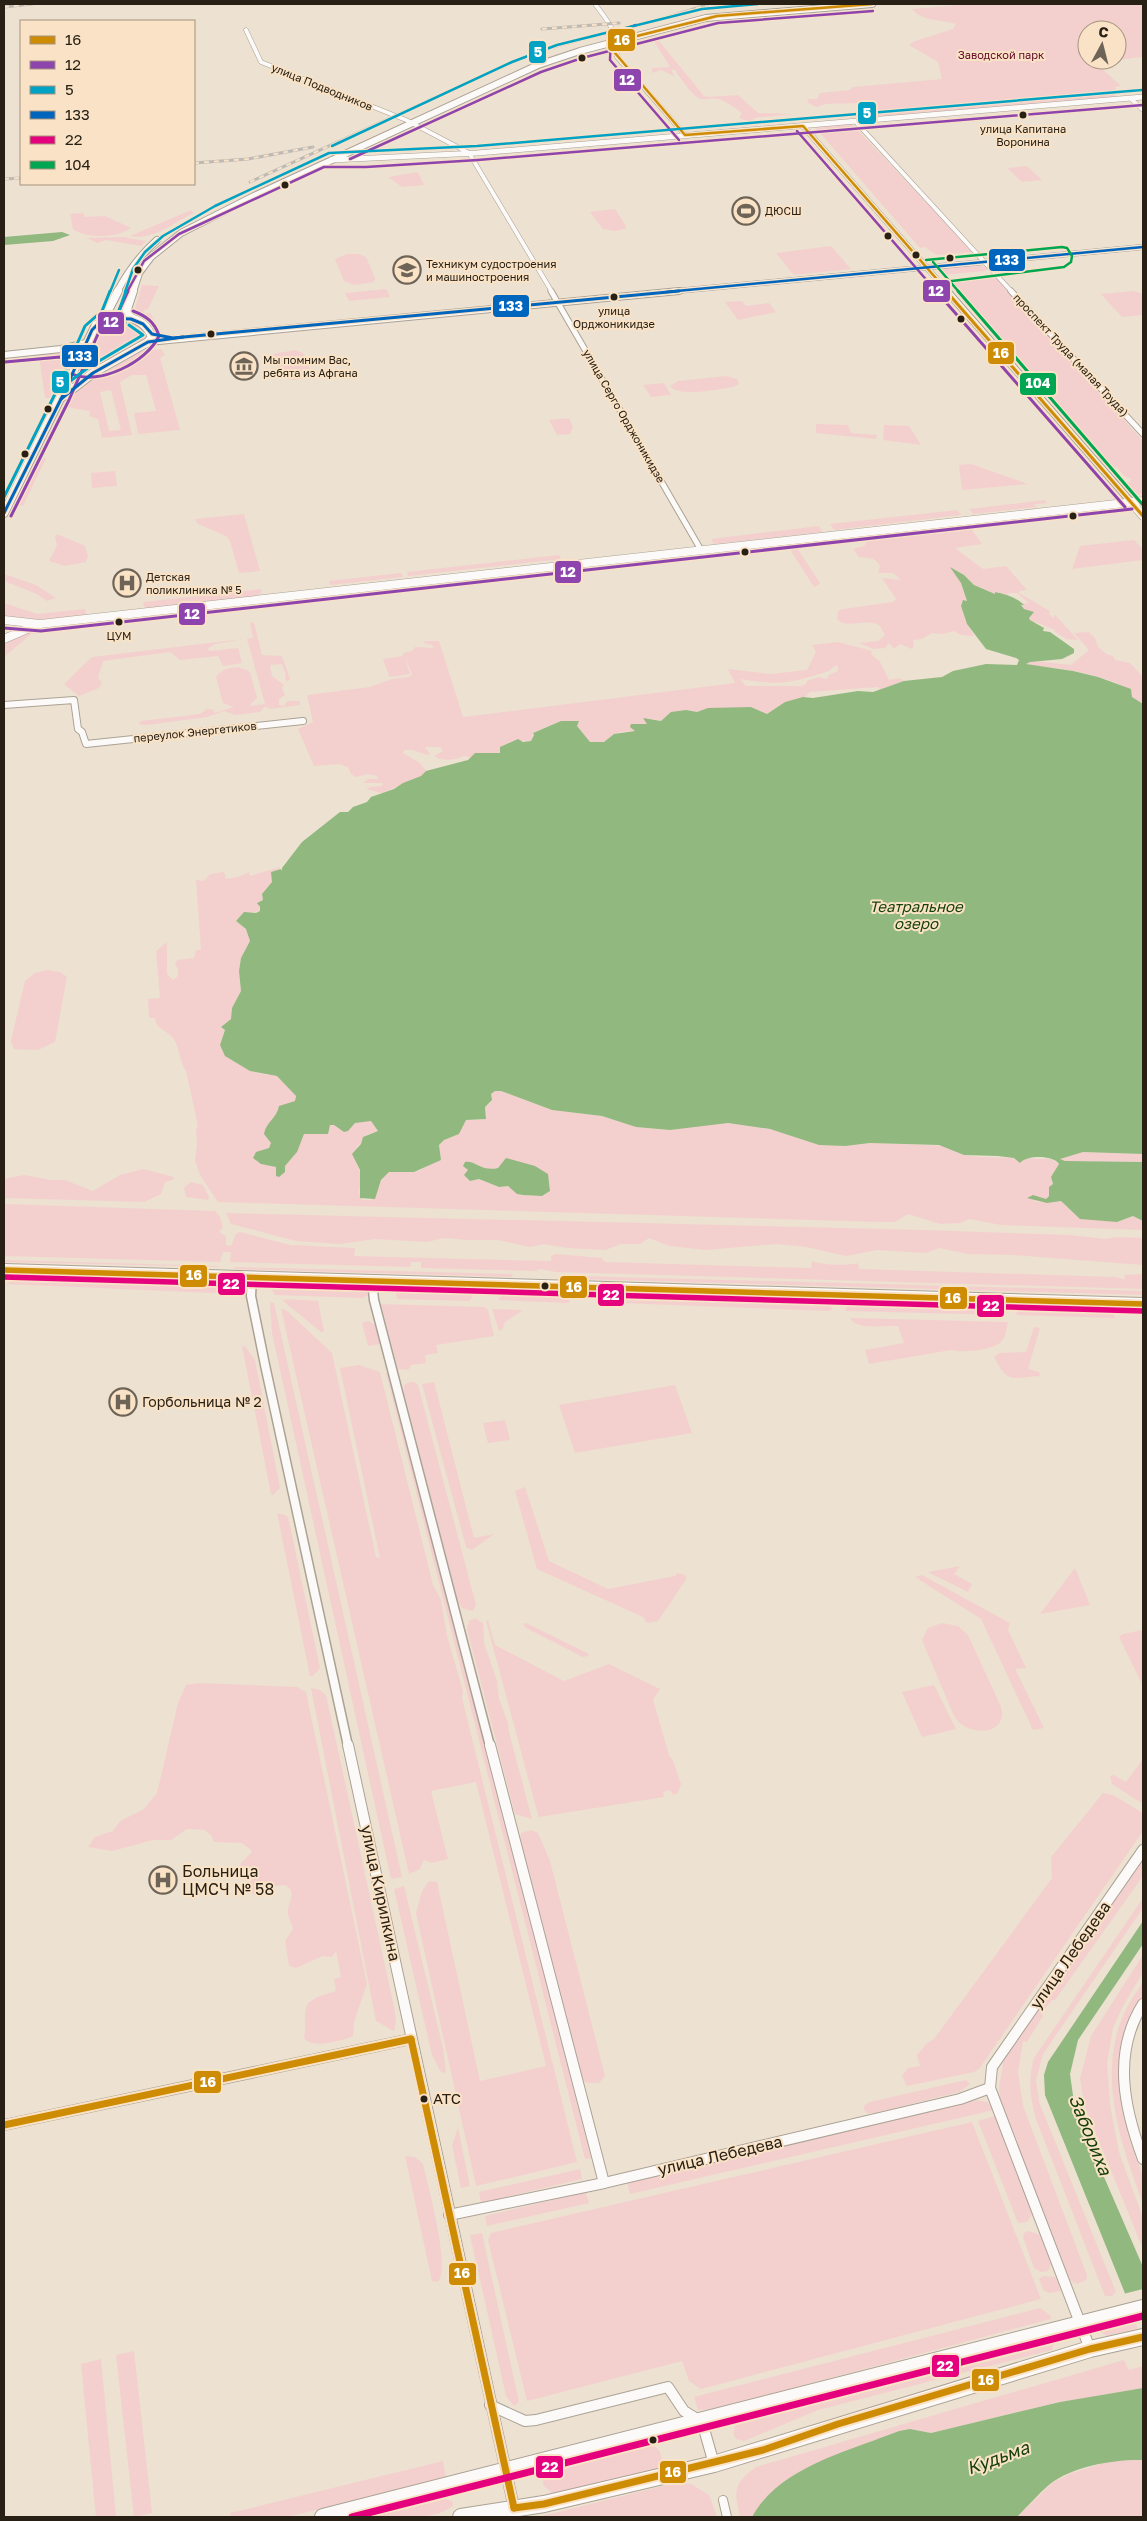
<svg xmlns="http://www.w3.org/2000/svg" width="1147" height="2521" font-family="'Golos Text',sans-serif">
<rect width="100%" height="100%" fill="#ede1d1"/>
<g fill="#f3d0ce" fill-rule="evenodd">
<path d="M972,4H1143V57L1117,60V30H1087V60H1111L1095,62L1121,86L1115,87L1117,92L1113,93L1117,97L868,117L857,103L825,104L816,107L807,102L808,99H817L820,93L850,90L853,87L942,79L938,62L909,45L915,41L953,29L956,24C941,19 923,22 912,9Z"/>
<path d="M655,36L704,96L707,97L738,95L758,113L792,114L755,118L751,122L739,118L742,113C735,108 726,101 718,99C712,97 704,101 698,98C691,93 680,78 675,70L671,69L674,76L661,70L652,73V68L670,67L654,41L646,39Z"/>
<polygon points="851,123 973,252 937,255 925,247 920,248 814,126"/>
<polygon points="1027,166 1042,180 1022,182 1007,168"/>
<polygon points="418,172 424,185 402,187 388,177"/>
<polygon points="615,209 626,226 625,229 615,231 603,229 590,212"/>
<path d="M191,210L194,213C174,222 153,241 130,236Z"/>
<path d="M83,213L85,217L105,216L131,228C118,238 86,239 73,229L70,214Z"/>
<polygon points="122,237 146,241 141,246 106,240 97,243 87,238"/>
<polygon points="831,246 851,269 794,275 776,253"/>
<polygon points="347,254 359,254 366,257 375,278 374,282 354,285 344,281 335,259"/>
<polygon points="979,265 988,268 985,271 942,275 937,269"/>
<polygon points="998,278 1143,441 1143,494 1138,495 1132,488 1127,488 1123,483 1131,482 1130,480 1132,479 1124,476 1117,467 1113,468 1115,471 1112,471 948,283"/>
<polygon points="142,285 159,286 148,309 143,311 145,314 150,313 154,319 140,317 134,312"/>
<polygon points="386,289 390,297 349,301 345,293"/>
<polygon points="1133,291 1143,294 1143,315 1122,317 1101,294"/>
<polygon points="742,301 746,306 769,303 776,312 738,320 725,302"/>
<path d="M108,321C125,321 140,320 148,338L90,371L80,369L96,328Z"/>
<path d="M161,349L165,355L160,358L180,430L138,434L134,413L156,411L146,375H132L120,382L132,435L102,438L98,419L89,416L90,411L66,407L74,392L103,372L139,352ZM111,390L121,430L109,431L100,392Z"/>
<polygon points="295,350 303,353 312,374 311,377 294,380 282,378 273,354"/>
<polygon points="65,353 73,355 74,359 54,398 45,398 39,355"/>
<path d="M726,376L737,379L739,384L733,387C719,389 679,398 670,386L678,381Z"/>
<polygon points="664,383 671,395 651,397 643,385"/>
<polygon points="569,418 573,427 570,434 557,435 549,420"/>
<polygon points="816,424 848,425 851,433 877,435 876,439 816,433"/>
<polygon points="884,425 909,426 921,445 883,440"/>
<polygon points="46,458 23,506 13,503 37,460"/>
<polygon points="971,464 1028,484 962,490 959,465"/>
<polygon points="115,471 117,486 92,488 91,473"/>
<polygon points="1045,500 1047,503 1034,504 1036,507 973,514 969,509"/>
<polygon points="957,510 961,515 834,530 830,524"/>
<polygon points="244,514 260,571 239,573 230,541 226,536 198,524 195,519"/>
<polygon points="819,526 822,532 714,544 711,539"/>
<path d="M970,527L982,544L955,548L983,569L1006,566L1027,590L1020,591L1019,593L1050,611L1049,614L1053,618L1055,615L1058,618L1078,640L1066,639L1054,631L1055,630L1030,620L1021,604L1029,603L1017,593H1008L1009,595L996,592V594L974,585L964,575L950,567L960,581L967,601L964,600L961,606L965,620L974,636L961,635L954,631L943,634L932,633L922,639L913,640L914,646L912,649L900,644L894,649L889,643L885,648L873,649L859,643L878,641L885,635L880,626C868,617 847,630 837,619L838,611L843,609L893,602L896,599L882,578L901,580L893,573H878L880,566C875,556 868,559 859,557L853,549L864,546L869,539Z"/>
<polygon points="57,534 85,546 88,556 86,562 65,566 49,561 57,545 55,537"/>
<polygon points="1134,540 1143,550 1143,560 1072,569 1080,546"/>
<polygon points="797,548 820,583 818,585 814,587 791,551"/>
<polygon points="559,555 561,559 408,576 407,572"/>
<polygon points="610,565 613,568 393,594 391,592 396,589"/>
<polygon points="401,573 403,577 330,585 329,581"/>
<polygon points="4,574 36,585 56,598 47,601 37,594 4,581"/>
<polygon points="262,589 259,597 145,610 143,602"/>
<polygon points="371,591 378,592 380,595 273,608 272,605 275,603"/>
<polygon points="4,603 37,614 85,609 86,616 38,621 4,618"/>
<polygon points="254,604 264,606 260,609 188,617 187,611"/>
<path d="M254,622L262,655L282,656L290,679L288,681L285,680L286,675L282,664L270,665L272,676L284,685L282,688L285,695L279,699V705L284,706L287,701H300V705L270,709L265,706L260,712L236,715L224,711L207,717L147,725L138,724L141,721L200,714L207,709L214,710V713L234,707L223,703L216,677C223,666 240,665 250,672L257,698L249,706L265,704L247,639L253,638L250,623Z"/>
<polygon points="85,623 86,628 31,634 4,657 4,642 34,629"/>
<path d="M1089,632L1095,638L1098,647L1106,654L1113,656L1115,660L1130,663L1143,677V704L1132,697V693C1119,679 1075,671 1056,668C1046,666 1033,668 1025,662V660L1071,665L1089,650L1074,633Z"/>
<polygon points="243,639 215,644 207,649 211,651 238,648 242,663 223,666 218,656 180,660 170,652 103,661 98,678 102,683 99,688 79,696 64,684 92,657"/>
<path d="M425,641H439L463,717L735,683L728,669L771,674L807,670L816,652L812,645L838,642L872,651L871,654L880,662L889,680L900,678L904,681L880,690L878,687L810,692L805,697L785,702L767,714L751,707L697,712L686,710L674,712L661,721L654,719L646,721L648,723L645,725L634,724L636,731L621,732L612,735L604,742H590L577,726L579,721H561L534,732L531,741H515L500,753H475L472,758L464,756C456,760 443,762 434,756L443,751L441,747H425L430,754L428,755L412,750H404L403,753L420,763L426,771L421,776L382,793L366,789L371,787L382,786L383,783H363L368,779H378L377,776L368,774L356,777L351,774L348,767L339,764L314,766L298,729L313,722L307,695L370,687L392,679L409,677L412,674L405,658L410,674L392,677L389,676L383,659L403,656V653L412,651L415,647L434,648L432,645L424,643ZM834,666H838V671L829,675L827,679L819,677L807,681L806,684L802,686H746L740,679C780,686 791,683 829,671Z"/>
<path d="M280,867L279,870L271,872L273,881L262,894L263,900L258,902L260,911L242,914L236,921L247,930L250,942L241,958L239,971L241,991L232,1008L231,1019L221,1027L225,1030L220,1045L228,1058L257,1073L277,1076L295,1094V1101L279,1106L278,1114L269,1124L271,1143L269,1148L254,1155L253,1158L261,1164L276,1167V1175L295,1155L304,1134H315L330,1128V1125H334L338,1128L359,1121H371L378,1131L366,1135L361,1144L357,1146L356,1163L361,1175L359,1193L363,1200H371C379,1192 378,1180 389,1172L419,1171L432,1162L441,1160L439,1145L444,1140L459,1134L466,1120H481L487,1116L485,1107L491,1103V1094L495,1091H501L552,1110L602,1116L636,1127L670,1130L719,1122L770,1129L819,1145L845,1146L870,1143L929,1145L942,1146L964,1155L979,1157L1051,1159L1059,1164L1051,1178L1053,1184L1049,1189V1195L1046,1199L1033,1201L1047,1203L1061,1201L1071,1211L1092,1219L1117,1222L1133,1216L1143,1221V1230L1001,1225L969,1219L961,1223L940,1224L908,1214L895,1222H880L218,1202L200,1175L195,1160L197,1144L196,1130L198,1126L186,1071C180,1064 180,1048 173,1038C167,1030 156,1030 155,1018H149L148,999L160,998L156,951L167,942V974L173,980L178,976V969L175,965L177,960L194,958L196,950H201L196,880L203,881V878L204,881L210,874L224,872L226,879L238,877L249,872L250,876ZM503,1163L535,1166L549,1179L550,1191L542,1196L520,1195L508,1186L498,1187L479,1179L470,1181L467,1179L468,1168L463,1164C477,1166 492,1176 503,1163Z"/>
<polygon points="47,970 60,972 67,977 55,1042 38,1050 14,1049 11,1041 25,981 35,973"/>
<polygon points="1082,1152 1143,1154 1143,1162 1065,1161 1059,1159"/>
<polygon points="143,1169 174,1177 174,1179 165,1182 161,1194 144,1202 4,1198 4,1179 24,1175 51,1180 65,1180 93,1191 120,1175"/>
<polygon points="191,1182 203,1185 209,1197 208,1200 186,1197 184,1188"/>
<path d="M4,1204L215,1211L220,1217L223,1227L219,1232L226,1236V1245L231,1246L236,1234L240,1232L290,1245L355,1248L354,1256L551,1261V1256L555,1254L601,1258L605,1262L811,1268L812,1261C820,1265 849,1266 858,1263L859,1269L1117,1277L1125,1280L1124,1275L1143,1274V1289L556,1272L540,1269L535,1271L421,1268V1262H411L410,1267L230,1262L231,1252H223L220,1262L4,1256Z"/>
<polygon points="226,1213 924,1230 1069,1235 1106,1239 1115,1237 1143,1238 1143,1265 1012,1255 968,1254 939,1248 926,1253 877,1250 846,1256 806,1247 777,1244 706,1250 669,1246 649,1238 640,1244 621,1244 605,1250 567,1248 544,1244 530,1247 497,1240 468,1240 444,1238 427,1242 375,1239 340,1244 296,1241 231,1224"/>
<polygon points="4,1260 217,1266 219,1267 4,1262"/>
<polygon points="234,1267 513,1274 512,1277 234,1269"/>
<polygon points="579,1276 1143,1291 1143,1295 578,1279"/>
<polygon points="15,1279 144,1282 167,1286 177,1283 209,1284 220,1291 213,1293 6,1284"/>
<polygon points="284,1286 360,1288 365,1290 368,1295 363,1298 275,1295 272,1290"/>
<polygon points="395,1289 462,1291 473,1296 469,1301 397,1299"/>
<polygon points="512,1292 570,1294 569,1303 498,1300 502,1294"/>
<polygon points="604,1295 824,1301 829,1303 832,1309 829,1311 595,1302"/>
<polygon points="286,1299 318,1301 324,1332 321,1332 283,1301"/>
<polygon points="270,1302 274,1303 402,1877 391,1879 272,1333"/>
<polygon points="852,1303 994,1307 1001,1310 1005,1315 845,1311 847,1306"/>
<polygon points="381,1304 484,1307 488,1310 494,1336 436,1345 438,1353 425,1355 426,1363 411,1365 408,1370 398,1369"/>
<polygon points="1024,1307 1110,1310 1115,1318 1016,1315 1018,1310"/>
<polygon points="281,1309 286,1310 332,1353 376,1557 380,1558 340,1368 359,1365 380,1372 433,1585 441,1600 447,1636 463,1691 462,1698 577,2162 476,2186 416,1913 422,1891 429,1881 437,1882 480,2081 546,2066 476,1782 431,1791 448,1859 432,1863 424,1860 420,1869 409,1874"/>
<polygon points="492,1309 523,1310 505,1322 502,1330 499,1331"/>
<path d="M850,1318L1008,1322C1007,1327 1006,1334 1004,1338C998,1351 963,1353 951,1350L869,1364L865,1350L904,1343L898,1326C885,1325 857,1331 850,1318Z"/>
<polygon points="368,1321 376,1325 380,1344 368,1346 362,1323"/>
<path d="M1034,1327L1040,1328L1028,1369L1039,1372L1040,1376C1011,1378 1008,1384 994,1357L999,1353L1026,1352Z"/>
<polygon points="242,1346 245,1346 255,1360 280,1488 273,1495 271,1494"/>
<polygon points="386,1373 391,1374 591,2158 585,2159"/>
<polygon points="409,1382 414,1382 418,1385 476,1605 473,1611 462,1608 458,1602 404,1392 404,1385"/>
<polygon points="434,1382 474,1538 494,1534 472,1550 466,1547 422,1384"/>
<polygon points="675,1385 692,1433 575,1453 559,1405"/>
<polygon points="505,1420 510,1440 488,1443 483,1423"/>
<polygon points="525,1487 549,1561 608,1589 675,1576 677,1573 685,1575 687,1578 658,1621 647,1623 643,1617 537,1569 515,1491"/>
<polygon points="277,1513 287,1516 289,1521 320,1668 313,1676 310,1676"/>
<polygon points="960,1566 954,1574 972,1584 968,1592 928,1572"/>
<polygon points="1075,1568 1090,1605 1040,1614"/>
<polygon points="922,1575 1010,1623 1008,1630 1026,1668 1015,1669 1044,1728 1033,1730 981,1619 915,1577"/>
<polygon points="475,1618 483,1623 484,1643 497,1681 499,1699 508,1723 509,1732 532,1819 515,1814 467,1629 469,1621"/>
<polygon points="488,1620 495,1645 564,1681 609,1664 660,1689 653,1700 670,1758 672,1758 681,1784 678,1793 673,1795 670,1790 663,1792 664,1797 539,1817 540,1822 486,1621"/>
<polygon points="526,1623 589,1654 588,1656 583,1657 526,1628 523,1624"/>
<path d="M942,1623L958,1626L968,1635L1001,1707C1009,1737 964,1738 953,1714L922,1640L928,1628Z"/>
<polygon points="1143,1630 1143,1686 1119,1637 1123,1634"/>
<path d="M200,1683L297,1687L306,1692L367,1984L354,2022L353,2036L349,2038C338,2041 312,2049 304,2038C307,2025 302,2016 308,2003L317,1997L336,1991L334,1979L341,1977L336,1951L332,1957L323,1956L296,1968L289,1966L285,1941L293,1929C292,1924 289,1919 288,1914C286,1904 299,1892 285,1885C271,1886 266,1888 254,1895L247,1889L246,1885L257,1876L258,1872L255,1870L243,1869L240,1866L241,1863L251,1853V1850L242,1843L214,1842L211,1835L204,1830L187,1829L171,1840H153L112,1851L88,1847L95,1837L113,1831L120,1821L144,1809L157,1793L178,1703L186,1685Z"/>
<polygon points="934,1685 956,1729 922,1737 902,1692"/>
<polygon points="311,1688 320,1690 326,1695 394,2007 396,2022 394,2031 376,2021"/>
<polygon points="1143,1759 1143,1804 1112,1784 1110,1776 1113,1775 1126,1782"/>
<polygon points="1103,1793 1113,1795 1143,1813 1143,1831 979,2069 974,2072 907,2086 902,2076 908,2068 920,2066 917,2055 926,2044 934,2039 1052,1878 1051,1857"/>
<polygon points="531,1830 538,1833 550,1861 605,2076 599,2083 587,2083 583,2080 520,1839 521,1833"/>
<polygon points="1143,1856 1143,1876 1055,2000 1052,2000 1041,2013 1043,2016 1027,2042 1023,2041 1018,2072 1023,2106 1087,2275 1086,2280 1077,2284 1068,2279 1000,2100 999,2087 1004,2058"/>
<polygon points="404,1886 443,2048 446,2073 441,2072 432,2055 394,1889"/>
<path d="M1143,1898V1908L1043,2054L1036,2080L1039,2102L1116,2292L1112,2296H1105L1036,2119C1030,2098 1028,2079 1034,2058Z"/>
<polygon points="1143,1955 1143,1972 1122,2008 1113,2028 1107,2063 1110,2105 1119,2152 1143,2218 1143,2249 1085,2107 1080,2079 1091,2036"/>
<path d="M1143,1982V1994L1124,2042L1119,2073L1131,2143L1143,2177V2203C1121,2146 1098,2078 1122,2018C1127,2005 1136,1993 1143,1982Z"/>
<polygon points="966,2080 970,2084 959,2092 875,2113 867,2113 864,2110 864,2106 870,2102"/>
<polygon points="976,2100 987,2102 994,2110 630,2194 627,2181"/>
<polygon points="995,2116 1032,2214 1027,2222 1018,2223 978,2121"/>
<polygon points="972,2122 1041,2299 701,2389 689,2381 682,2361 527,2401 488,2240 491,2233"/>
<polygon points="458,2128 470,2186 461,2188 452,2145"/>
<path d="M405,2156L415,2157L423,2164C428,2186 451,2267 438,2282L432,2281Z"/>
<polygon points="580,2169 582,2179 481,2203 479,2192"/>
<polygon points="586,2192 589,2203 487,2226 485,2216"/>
<polygon points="1029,2231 1040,2235 1051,2263 1048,2271 1041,2272 1034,2268 1023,2237 1024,2233"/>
<polygon points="482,2233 519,2402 514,2406 506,2396 470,2235"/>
<polygon points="1043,2276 1056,2277 1061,2291 1050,2293 1044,2291 1039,2279"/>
<polygon points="1040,2308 1051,2316 1051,2319 714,2409 698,2410 694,2397"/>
<polygon points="1143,2317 1143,2327 1107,2336 1100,2332 1103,2327"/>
<polygon points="1048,2342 1054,2344 1052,2350 818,2410 744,2441 736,2439 733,2434 736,2423"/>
<polygon points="134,2351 152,2513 134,2517 116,2355"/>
<polygon points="101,2359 116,2517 96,2517 81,2364"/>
<path d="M1124,2360L1129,2370L1143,2366V2388L1060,2402L931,2433L910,2429L899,2431L804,2470L786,2481L752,2517H740C734,2490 733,2484 756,2467Z"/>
<path d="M646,2443C659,2445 666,2457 658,2469L559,2494L552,2493L543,2485L544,2474L551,2467Z"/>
<polygon points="1113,2460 1143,2460 1143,2517 1017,2517 1052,2483 1072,2473"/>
<polygon points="443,2461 446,2478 287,2517 232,2517 230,2513"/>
<polygon points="675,2483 691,2484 709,2495 717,2517 538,2517"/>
<path d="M446,2499L452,2501L453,2505C439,2521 393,2517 372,2517Z"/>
</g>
<g fill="#91b87f">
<polygon points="62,232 70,235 53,241 4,245 4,237"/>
<path d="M950,567L964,575L974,585L995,594V592C1005,594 1016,597 1024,605H1021L1024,609L1034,612L1029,618L1030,620L1044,628L1043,631L1050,632L1074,649V653L1062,659L1030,662L1026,664L1073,671L1098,677L1131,689L1132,697L1143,704V1154L1083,1152L1060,1159L1065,1161L1143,1162V1221L1133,1216L1117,1222L1080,1219L1061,1201L1047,1203L1027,1198L1033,1195L1046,1199L1049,1196V1187L1053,1184L1051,1177L1059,1164C1053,1155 1027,1155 1020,1163L1014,1158L998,1156L964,1155L939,1145L870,1143L845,1146L819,1145L770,1129L728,1123L670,1130L636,1127L602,1116L552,1110L501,1091H495L491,1094L492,1100L485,1107L486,1119L466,1120L459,1134L444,1140L439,1145L441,1160L414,1172H389L381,1180L375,1199L360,1198V1170L352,1154L361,1144L363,1137L378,1131L371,1121L355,1123L348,1131L344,1132L334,1125H330L328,1134H304L297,1152L285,1166V1172L279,1177L276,1176V1167L261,1164L253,1158L256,1152L269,1148L271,1143L264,1134C266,1122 277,1118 279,1106L295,1101L296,1096L277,1076L250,1071L225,1056L220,1045L225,1030L221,1027L231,1019L232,1008L241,991L239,971L241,958L250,941L246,929L236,921L244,912L256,913L260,911V907L257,903L263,900L262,894L272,882L271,872L281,869L282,871V868L302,842L340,812H348L353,807L367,802L371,797L394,789L403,783L421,776L426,771L468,760L475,753H500V747L518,739L523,742L531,741L534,735L533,733L561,721H579L577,726L590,742H604L614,734L635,731L630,727L631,724H647L643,718L661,721L671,712L686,710L697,712L708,708L751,707L767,714L785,702L803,697L813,698L858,691L873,692L904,681L942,677L953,671L986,664L1017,665L1019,660L1016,658L986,649L967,624L961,606L963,600L967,601L961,583Z"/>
<path d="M506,1158L535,1166L548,1174L550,1191L542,1196L523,1195L517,1194L508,1186L499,1187L479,1179L470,1181L464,1175L468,1170L463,1166L465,1162C475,1160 481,1172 498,1168Z"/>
<polygon points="1143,1921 1143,1944 1078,2040 1070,2074 1075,2110 1143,2267 1143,2338 1045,2095 1044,2075 1048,2062"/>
<path d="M1143,2388V2460C1115,2459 1073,2466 1050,2484C1038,2494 1028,2506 1017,2517H752C779,2467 849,2451 899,2431L910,2429L931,2433L1060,2402Z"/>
</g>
<polygon fill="#ede1d1" points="1143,2289 1143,2341 1123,2294"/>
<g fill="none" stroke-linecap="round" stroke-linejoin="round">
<g stroke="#aba295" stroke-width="10">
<polyline id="pedestrian" points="723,2500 727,2517"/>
</g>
<g stroke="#aba295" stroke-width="5">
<g id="minor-far4">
<path d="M595,4C610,24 617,31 617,57L685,135"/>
<polyline points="246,30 261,62 406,120 469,153 552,292"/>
<polyline points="1130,98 1143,110"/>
<polyline points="855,121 1012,292"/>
</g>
</g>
<g stroke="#aba295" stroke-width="7">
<g id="minor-far3">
<polyline points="551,291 701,550"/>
<polyline points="1011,291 1143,434"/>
</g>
</g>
<g stroke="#aba295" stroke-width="8">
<polyline id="minor-far2" points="4,705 74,700 78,729 82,732 86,744 303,721"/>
</g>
<g stroke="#aba295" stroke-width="11">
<g id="minor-far1">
<polyline points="252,1277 251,1296 265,1365 348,1746"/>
<polyline points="372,1281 374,1300 490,1746"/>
</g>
</g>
<g stroke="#aba295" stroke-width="12">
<g id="minor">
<polyline points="348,1745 514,2508"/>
<polyline points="490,1745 604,2183"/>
<path d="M1143,2004C1112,2053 1124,2108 1143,2159"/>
<polyline points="4,2125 411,2039"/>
<polyline points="449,2215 604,2183 960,2099 990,2088"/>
<polyline points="1090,2349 990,2088 992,2067 1143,1850"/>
<polyline points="490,2405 525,2421 536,2420 668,2387 684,2411 702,2422 714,2464"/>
</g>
</g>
<g stroke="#aba295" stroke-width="6">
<g id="tertiary-far1">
<polyline points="803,126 948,292"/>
<polyline points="331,160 477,153 1143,97"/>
<polyline points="666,292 1143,247"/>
</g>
</g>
<g stroke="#aba295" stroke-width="8">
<g id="tertiary">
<polyline points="947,291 1131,502"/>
<polyline points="148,342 679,291"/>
<polyline points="4,355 61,349 86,343"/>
</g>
</g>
<g stroke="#aba295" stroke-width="9">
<g id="secondary-far2">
<polyline points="1131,502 1143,516"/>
<polyline points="4,620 40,624 1143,501"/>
<polyline points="4,639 34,626"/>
</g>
</g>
<g stroke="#aba295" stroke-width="14">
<polyline id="secondary-far1" points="4,1270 1143,1304"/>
</g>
<g stroke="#aba295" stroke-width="18">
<g id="secondary">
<polyline points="323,2517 1143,2308"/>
<polyline points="461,2517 544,2504 714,2464 1090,2349 1143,2337"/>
</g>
</g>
<g stroke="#aba295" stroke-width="8">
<g id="primary-far1">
<path d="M117,292C128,271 139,256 157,240"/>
<polyline points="133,292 139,273 151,257 181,233 254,196 538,65 580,51 706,18 872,4"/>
</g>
</g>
<g stroke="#aba295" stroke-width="10">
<g id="primary">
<polyline points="104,318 118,291"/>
<polyline points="131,318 126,312 133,291"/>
<path d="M4,513L96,325C115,312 143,314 152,337L148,342L93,373L62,397"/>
</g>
</g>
<use href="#pedestrian" stroke="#fcfaf8" stroke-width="8"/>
<use href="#minor-far4" stroke="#fcfaf8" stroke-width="4"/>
<use href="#minor-far3" stroke="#fcfaf8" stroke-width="5"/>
<use href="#minor-far2" stroke="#fcfaf8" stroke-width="6"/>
<use href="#minor-far1" stroke="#fcfaf8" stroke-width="8"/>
<use href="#minor" stroke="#fcfaf8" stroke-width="10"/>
<use href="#tertiary-far1" stroke="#fcfaf8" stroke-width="5"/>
<use href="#tertiary" stroke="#fcfaf8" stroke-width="6"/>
<use href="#secondary-far2" stroke="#fcfaf8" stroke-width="8"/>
<use href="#secondary-far1" stroke="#fcfaf8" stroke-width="12"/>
<use href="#secondary" stroke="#fcfaf8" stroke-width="16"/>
<use href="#primary-far1" stroke="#fcfaf8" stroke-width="6"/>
<use href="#primary" stroke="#fcfaf8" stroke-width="8"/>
<g stroke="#bdbab6" stroke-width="3">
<g id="rail">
<polyline points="4,7 32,4"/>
<polyline points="542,29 619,23"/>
<polyline points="194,163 248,159 313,147"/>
<polyline points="4,179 21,178"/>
<path d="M250,182L533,53C591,35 651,25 708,4"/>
</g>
</g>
<use href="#rail" stroke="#f9e2c5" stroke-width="2" stroke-dasharray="5" stroke-linecap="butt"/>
<g stroke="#f9e2c5" stroke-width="4.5">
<polyline id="bus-1-far3" points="872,4 717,16 617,41 615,53 685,135 803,126 948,292"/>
</g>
<g stroke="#f9e2c5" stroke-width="5.5">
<polyline id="bus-1-far2" points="946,291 1143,516"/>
</g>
<g stroke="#f9e2c5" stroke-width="9">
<polyline id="bus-1-far1" points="4,1270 1143,1304"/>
</g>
<g stroke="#f9e2c5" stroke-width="11">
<g id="bus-1">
<polyline points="411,2039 514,2508"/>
<polyline points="4,2125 411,2039"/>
<polyline points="514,2508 544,2504 763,2450 838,2424 1090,2349 1143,2337"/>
</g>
</g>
<g stroke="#f9e2c5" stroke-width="4.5">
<g id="bus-2-far1">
<polyline points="636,25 611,34 610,60 679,140"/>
<polyline points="797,131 937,292"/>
<polyline points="350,159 541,72 582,58 718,23 873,11"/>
<polyline points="127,292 144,261 179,234 324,167 366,167 478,160 1143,105"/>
</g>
</g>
<g stroke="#f9e2c5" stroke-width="5.5">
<g id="bus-2">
<polyline points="936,291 1125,507"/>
<polyline points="5,362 60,357 78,362"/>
<path d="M72,374C99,386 147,362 159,336C155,322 146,316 133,311"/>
<polyline points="11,516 69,400 98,334 115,319 128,291"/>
<polyline points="4,628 41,631 1132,509"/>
</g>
</g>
<g stroke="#f9e2c5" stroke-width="4.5">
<g id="bus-3-far1">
<polyline points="332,146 512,62 557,45 702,9 758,4"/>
<polyline points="110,292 119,270"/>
<polyline points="125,292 133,269 145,252 163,236 215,206 329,153 477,146 1142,90"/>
</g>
</g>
<g stroke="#f9e2c5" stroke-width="5.5">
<g id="bus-3">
<polyline points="125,323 119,311 126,291"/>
<polyline points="57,391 89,367 143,335 129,325"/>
<polyline points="4,497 55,394 85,326 102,311 110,291"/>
</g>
</g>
<g stroke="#f9e2c5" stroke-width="4.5">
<polyline id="bus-4-far1" points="666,292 1143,247"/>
</g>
<g stroke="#f9e2c5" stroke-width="5.5">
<g id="bus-4">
<polyline points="61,399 93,373 148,342 183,337"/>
<polyline points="4,513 62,397 92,330 104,318 131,319 143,324 152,334 173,338 679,291"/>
</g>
</g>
<g stroke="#f9e2c5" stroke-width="9">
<polyline id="bus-5-far1" points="4,1277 1143,1311"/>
</g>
<g stroke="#f9e2c5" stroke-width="11">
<polyline id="bus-5" points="352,2517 1143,2316"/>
</g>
<g stroke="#f9e2c5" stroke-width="4.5">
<g id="bus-6-far1">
<polyline points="926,260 1062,247 1067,248 1072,256 1071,262 1064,267 936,283"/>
<polyline points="933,262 959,292"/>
</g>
</g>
<g stroke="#f9e2c5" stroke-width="5.5">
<polyline id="bus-6" points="958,291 1143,505"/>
</g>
<use href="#bus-1-far3" stroke="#ce8b04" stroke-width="2.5"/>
<use href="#bus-1-far2" stroke="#ce8b04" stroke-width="3"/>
<use href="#bus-1-far1" stroke="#ce8b04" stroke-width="5.5"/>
<use href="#bus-1" stroke="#ce8b04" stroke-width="7"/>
<use href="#bus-2-far1" stroke="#8e44ad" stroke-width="2.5"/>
<use href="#bus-2" stroke="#8e44ad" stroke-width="3"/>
<use href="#bus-3-far1" stroke="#02a2c5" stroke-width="2.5"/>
<use href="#bus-3" stroke="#02a2c5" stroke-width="3"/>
<use href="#bus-4-far1" stroke="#0065bd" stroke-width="2.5"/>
<use href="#bus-4" stroke="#0065bd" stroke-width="3"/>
<use href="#bus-5-far1" stroke="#e5007d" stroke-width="5.5"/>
<use href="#bus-5" stroke="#e5007d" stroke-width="7"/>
<use href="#bus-6-far1" stroke="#00a651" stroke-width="2.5"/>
<use href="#bus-6" stroke="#00a651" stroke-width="3"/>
</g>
<defs>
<g id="stadium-ring" transform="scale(1.4375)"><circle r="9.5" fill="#f9e2c5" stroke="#6d6457" stroke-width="1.5"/><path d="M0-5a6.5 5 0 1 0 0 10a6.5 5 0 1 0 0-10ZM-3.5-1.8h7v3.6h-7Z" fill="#6d6457"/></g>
<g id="university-ring" transform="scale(1.4375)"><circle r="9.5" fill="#f9e2c5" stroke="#6d6457" stroke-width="1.5"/><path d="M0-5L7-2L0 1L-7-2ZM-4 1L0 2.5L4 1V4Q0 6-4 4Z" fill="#6d6457"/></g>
<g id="museum-ring" transform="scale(1.4375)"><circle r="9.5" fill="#f9e2c5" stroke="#6d6457" stroke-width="1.5"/><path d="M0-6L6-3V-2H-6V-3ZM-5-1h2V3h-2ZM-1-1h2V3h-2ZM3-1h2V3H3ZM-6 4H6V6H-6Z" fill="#6d6457"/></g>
<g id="hospital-ring" transform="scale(1.4375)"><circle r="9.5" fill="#f9e2c5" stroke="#6d6457" stroke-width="1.5"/><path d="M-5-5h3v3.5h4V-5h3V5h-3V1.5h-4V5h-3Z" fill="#6d6457"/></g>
</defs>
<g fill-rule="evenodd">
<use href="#stadium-ring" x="746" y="211"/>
<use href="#university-ring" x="407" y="270"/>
<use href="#museum-ring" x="244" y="366"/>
<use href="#hospital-ring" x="127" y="583"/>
<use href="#hospital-ring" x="123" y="1402"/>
<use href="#hospital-ring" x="163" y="1880"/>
</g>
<g fill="#282015" stroke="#f9e2c5" stroke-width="2">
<circle cx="582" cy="58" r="4.5"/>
<circle cx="1023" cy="115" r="4.5"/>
<circle cx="285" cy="185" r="4.5"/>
<circle cx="888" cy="236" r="4.5"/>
<circle cx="916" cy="255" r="4.5"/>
<circle cx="950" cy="258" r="4.5"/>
<circle cx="138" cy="270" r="4.5"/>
<circle cx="614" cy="297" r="4.5"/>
<circle cx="961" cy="319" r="4.5"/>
<circle cx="211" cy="334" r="4.5"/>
<circle cx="48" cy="409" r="4.5"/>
<circle cx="25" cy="454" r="4.5"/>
<circle cx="1073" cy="516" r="4.5"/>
<circle cx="745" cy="552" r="4.5"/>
<circle cx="119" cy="622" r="4.5"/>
<circle cx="545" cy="1286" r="4.5"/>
<circle cx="424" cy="2099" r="4.5"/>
<circle cx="653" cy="2440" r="4.5"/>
</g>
<g text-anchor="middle" stroke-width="4" stroke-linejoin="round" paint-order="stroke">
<g font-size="11" fill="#630629" stroke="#f9e2c5">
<text x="1001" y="59">Заводской парк</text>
</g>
<g font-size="11" fill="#282015" stroke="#f9e2c5">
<text transform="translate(322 87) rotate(22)" y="4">улица Подводников</text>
<text transform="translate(1071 355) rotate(47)" y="4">проспект Труда (малая Труда)</text>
<text transform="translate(624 416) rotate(60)" y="4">улица Серго Орджоникидзе</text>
<text transform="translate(195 732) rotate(-6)" y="4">переулок Энергетиков</text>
</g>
<g font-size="11" fill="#282015" stroke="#f9e2c5">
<text x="1023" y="133">улица Капитана<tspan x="1023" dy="13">Воронина</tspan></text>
<text x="614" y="315">улица<tspan x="614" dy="13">Орджоникидзе</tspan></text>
<text x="119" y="640">ЦУМ</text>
</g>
<g font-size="11" fill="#282015" stroke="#f9e2c5" text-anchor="start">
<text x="765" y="215">ДЮСШ</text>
<text x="426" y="268">Техникум судостроения<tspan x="426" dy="13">и машиностроения</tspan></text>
<text x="263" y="364">Мы помним Вас,<tspan x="263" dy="13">ребята из Афгана</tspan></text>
<text x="146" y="581">Детская<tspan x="146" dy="13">поликлиника № 5</tspan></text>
</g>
<g font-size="14" fill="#282015" stroke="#f9e2c5" text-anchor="start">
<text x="142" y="1407">Горбольница № 2</text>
</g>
<g font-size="15" font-style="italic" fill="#143f0a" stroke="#f9e2c5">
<text x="916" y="912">Театральное<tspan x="916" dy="17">озеро</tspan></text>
</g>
<g font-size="15" fill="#282015" stroke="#f9e2c5" text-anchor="start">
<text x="433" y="2104">АТС</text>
</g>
<g font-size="16" fill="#282015" stroke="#f9e2c5" text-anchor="start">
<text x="182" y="1877">Больница<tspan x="182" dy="18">ЦМСЧ № 58</tspan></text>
</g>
<g font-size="16" fill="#282015" stroke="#f9e2c5">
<text transform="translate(381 1893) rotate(78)" y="6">улица Кирилкина</text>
<text transform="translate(1070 1955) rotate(-55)" y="6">улица Лебедева</text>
<text transform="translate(720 2155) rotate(-13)" y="6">улица Лебедева</text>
</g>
<g font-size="18" font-style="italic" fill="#143f0a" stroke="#f9e2c5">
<text transform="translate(1090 2135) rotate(68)" y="6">Забориха</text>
<text transform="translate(998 2458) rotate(-20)" y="6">Кудьма</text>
</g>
</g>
<g stroke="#f9e2c5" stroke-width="2">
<rect x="607" y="28" width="29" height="24" rx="5" fill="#ce8b04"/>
<rect x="528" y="40" width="19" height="24" rx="5" fill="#02a2c5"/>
<rect x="613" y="68" width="29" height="24" rx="5" fill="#8e44ad"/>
<rect x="857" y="101" width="20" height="24" rx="5" fill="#02a2c5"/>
<rect x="988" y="248" width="38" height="24" rx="5" fill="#0065bd"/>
<rect x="922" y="279" width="29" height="24" rx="5" fill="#8e44ad"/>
<rect x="492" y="294" width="38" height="24" rx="5" fill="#0065bd"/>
<rect x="97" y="311" width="28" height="24" rx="5" fill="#8e44ad"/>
<rect x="987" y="341" width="28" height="24" rx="5" fill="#ce8b04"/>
<rect x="61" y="344" width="38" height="24" rx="5" fill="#0065bd"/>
<rect x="51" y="370" width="19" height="24" rx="5" fill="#02a2c5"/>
<rect x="1019" y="372" width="38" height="24" rx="5" fill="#00a651"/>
<rect x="554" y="560" width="28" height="24" rx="5" fill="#8e44ad"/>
<rect x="178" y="602" width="28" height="24" rx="5" fill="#8e44ad"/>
<rect x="179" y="1264" width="29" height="24" rx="5" fill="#ce8b04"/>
<rect x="217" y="1272" width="29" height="24" rx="5" fill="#e5007d"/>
<rect x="559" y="1275" width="29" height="24" rx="5" fill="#ce8b04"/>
<rect x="597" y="1283" width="28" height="24" rx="5" fill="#e5007d"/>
<rect x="939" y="1286" width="29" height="24" rx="5" fill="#ce8b04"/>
<rect x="976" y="1294" width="29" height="24" rx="5" fill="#e5007d"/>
<rect x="193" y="2070" width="29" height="24" rx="5" fill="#ce8b04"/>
<rect x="448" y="2262" width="29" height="24" rx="5" fill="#ce8b04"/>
<rect x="931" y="2354" width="29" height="24" rx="5" fill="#e5007d"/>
<rect x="971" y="2368" width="29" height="24" rx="5" fill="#ce8b04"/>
<rect x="535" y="2455" width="29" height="24" rx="5" fill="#e5007d"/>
<rect x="659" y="2460" width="28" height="24" rx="5" fill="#ce8b04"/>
</g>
<g font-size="14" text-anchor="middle" font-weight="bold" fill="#fff">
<text x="622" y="45">16</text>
<text x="538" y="57">5</text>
<text x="627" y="85">12</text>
<text x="867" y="118">5</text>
<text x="1007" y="265">133</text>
<text x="936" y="296">12</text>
<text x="511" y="311">133</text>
<text x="111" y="327">12</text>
<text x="1001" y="358">16</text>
<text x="80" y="361">133</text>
<text x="60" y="387">5</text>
<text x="1038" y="388">104</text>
<text x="568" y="577">12</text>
<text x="192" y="619">12</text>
<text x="194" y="1280">16</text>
<text x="231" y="1289">22</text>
<text x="574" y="1292">16</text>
<text x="611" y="1300">22</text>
<text x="953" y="1303">16</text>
<text x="991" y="1311">22</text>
<text x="208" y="2087">16</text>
<text x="462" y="2278">16</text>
<text x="945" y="2371">22</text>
<text x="986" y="2385">16</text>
<text x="550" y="2472">22</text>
<text x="673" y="2477">16</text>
</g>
<rect width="1147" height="2521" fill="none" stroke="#282015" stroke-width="10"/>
<rect x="20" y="20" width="175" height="165" fill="#f9e2c5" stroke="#a5947f"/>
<rect x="30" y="36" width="25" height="8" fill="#ce8b04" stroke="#a5947f"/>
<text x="65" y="45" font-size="15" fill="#282015">16</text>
<rect x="30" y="61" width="25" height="8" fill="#8e44ad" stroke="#a5947f"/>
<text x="65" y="70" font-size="15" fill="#282015">12</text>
<rect x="30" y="86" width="25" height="8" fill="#02a2c5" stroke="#a5947f"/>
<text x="65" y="95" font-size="15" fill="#282015">5</text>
<rect x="30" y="111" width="25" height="8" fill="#0065bd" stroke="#a5947f"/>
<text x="65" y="120" font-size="15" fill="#282015">133</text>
<rect x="30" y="136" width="25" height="8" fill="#e5007d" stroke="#a5947f"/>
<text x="65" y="145" font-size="15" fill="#282015">22</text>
<rect x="30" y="161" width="25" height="8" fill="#00a651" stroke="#a5947f"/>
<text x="65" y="170" font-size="15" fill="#282015">104</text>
<g transform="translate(1102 45) rotate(7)"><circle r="24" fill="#f9e2c5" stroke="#a5947f"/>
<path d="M0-4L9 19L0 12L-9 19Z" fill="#6d6457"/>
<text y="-8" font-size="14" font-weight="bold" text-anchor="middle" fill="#282015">С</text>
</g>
</svg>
